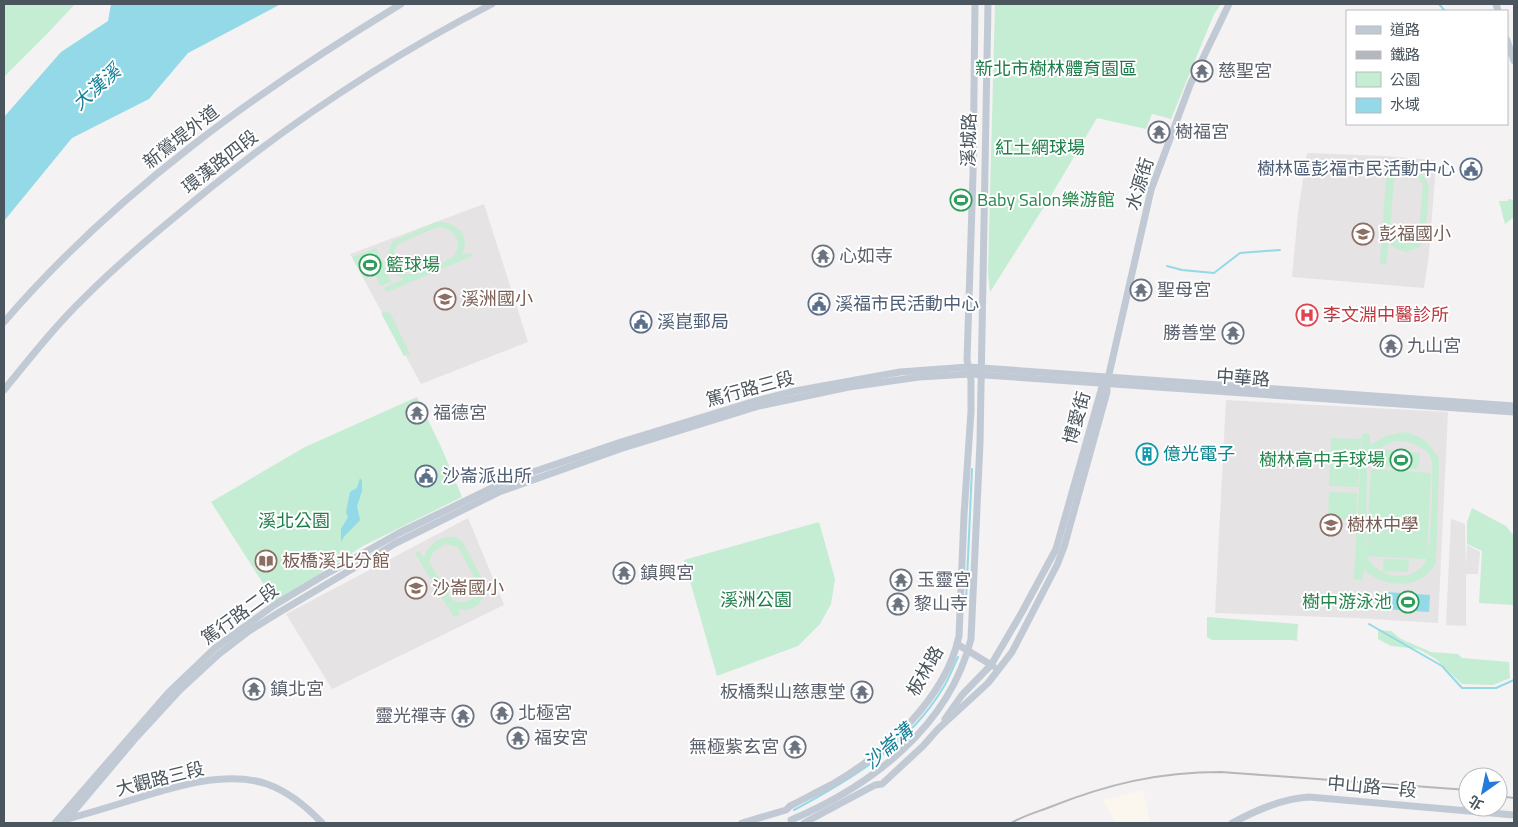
<svg xmlns="http://www.w3.org/2000/svg" width="1518" height="827" font-family="'Titillium Web','Noto Sans TC',sans-serif">
<rect width="100%" height="100%" fill="#f4f2f2"/>
<polygon fill="#fcf7ee" points="1143,790 1150,823 1115,823 1103,800"/>
<g fill="#e5e3e3">
<polygon points="1307,153 1384,156 1433,160 1436,164 1429,254 1424,288 1292,277 1298,213"/>
<polygon points="484,204 528,342 421,384 350,254"/>
<polygon points="1226,400 1448,412 1438,623 1356,618 1215,613"/>
<polygon points="468,518 504,605 332,689 286,614"/>
<polygon points="1451,519 1465,524 1466,567 1467,545 1480,552 1478,574 1466,574 1466,626 1446,625"/>
</g>
<g fill="#c4edd3" fill-rule="evenodd">
<polygon points="4,4 75,4 46,35 4,77"/>
<polygon points="995,4 1221,4 1214,14 1171,119 1152,114 1146,129 1097,118 1049,199 990,292 988,272"/>
<path d="M1411,166L1418,170L1425,178L1429,187L1425,238L1419,247L1406,252L1397,249L1388,243L1386,265L1380,264L1387,167H1392V173L1403,167ZM1409,173L1419,178L1423,185L1419,235L1413,242L1405,244L1395,239L1390,231L1394,181L1398,176Z"/>
<polygon points="1508,199 1514,200 1514,217 1505,224 1499,201 1508,201"/>
<path d="M436,222C449,221 464,228 465,242C465,247 463,251 462,255L471,253L472,256L387,292L384,288L404,279C387,273 384,255 393,241ZM437,227C453,227 465,242 454,256C445,262 424,273 414,274C397,277 388,256 398,244Z"/>
<polygon points="376,248 391,282 380,286 375,273 365,278 352,257"/>
<polygon points="389,311 410,354 404,356 381,313"/>
<polygon points="417,397 442,449 462,497 363,546 275,602 211,502 305,447"/>
<path d="M1403,432C1423,436 1429,442 1439,459L1436,563C1433,567 1430,572 1426,575C1407,590 1381,584 1364,570L1362,580L1354,579L1362,434H1370V445L1386,436ZM1395,441C1408,441 1425,445 1431,458C1435,467 1430,547 1427,558L1431,473L1371,469L1366,555L1367,463C1372,450 1383,446 1395,441ZM1367,556L1427,559C1416,585 1376,579 1367,556Z"/>
<polygon points="1331,438 1361,439 1358,487 1329,486"/>
<polygon points="1384,450 1420,453 1418,469 1383,466"/>
<polygon points="1329,492 1357,493 1356,521 1328,519"/>
<polygon points="1472,508 1506,526 1514,536 1514,605 1479,603 1482,551 1467,544 1467,522"/>
<polygon points="819,522 835,579 831,604 820,624 798,646 717,676 684,560"/>
<path d="M446,537H454L462,541L487,588C483,603 473,613 457,609L460,615L454,617L415,553L419,551L424,558C428,546 435,540 446,537ZM445,544L458,547L480,588C475,600 464,606 452,600L429,562L433,552Z"/>
<polygon points="1384,559 1409,560 1408,572 1383,571"/>
<polygon points="1207,617 1298,624 1297,641 1292,640 1212,640 1207,637"/>
<polygon points="1378,630 1391,631 1401,639 1431,652 1458,654 1462,658 1509,662 1510,678 1493,685 1462,684 1436,659 1418,649 1391,646 1378,639"/>
</g>
<g fill="#94d9e7">
<polygon points="111,4 281,4 188,53 149,99 72,138 4,221 4,117 61,52 108,21"/>
<path d="M360,478L362,481V491L357,506L360,520C353,529 346,532 341,542V529L348,517L346,512L350,492L357,488Z"/>
<polygon points="1386,592 1430,595 1429,612 1386,609"/>
</g>
<g fill="none" stroke-linecap="round" stroke-linejoin="round">
<g stroke="#94d9e7" stroke-width="2">
<polyline points="1439,4 1445,11"/>
<polyline points="1167,266 1182,270 1214,273 1240,253 1280,250"/>
<polyline points="966,602 972,469"/>
<polyline points="1369,624 1442,666 1462,688 1496,688 1514,680"/>
<path d="M794,810C850,780 909,745 943,688C949,679 953,667 958,657"/>
</g>
<g stroke="#c1cad4" stroke-width="7">
<polyline points="1496,4 1498,11"/>
<polyline points="1507,40 1514,61"/>
<path d="M4,322C115,193 256,92 401,4"/>
<path d="M4,390C30,358 56,325 86,296C113,269 141,245 170,221C269,137 377,63 492,4"/>
<polyline points="957,644 993,666"/>
<polyline points="945,719 962,695 991,665 1022,612 1056,549 1102,387 1107,383"/>
<path d="M67,819C86,814 106,808 125,802C167,789 223,769 267,784C289,792 307,807 322,823"/>
<path d="M791,820C871,786 949,727 971,639L980,442L988,4"/>
<polyline points="55,823 168,693 215,648 273,606 321,577 399,533 496,486 521,476 621,442 755,401 795,391 900,372 968,367 1514,406"/>
<polyline points="64,823 134,740 180,690 219,654 249,631 278,613 396,543 499,492 620,449 759,406 849,387 919,377 970,374 1514,412"/>
<path d="M742,823L786,810L790,806C804,799 817,792 831,785C884,755 946,698 959,636L964,515L971,411V380L967,360L973,175L975,4"/>
<polyline points="804,823 875,785 882,784 923,746 938,729 988,683 1012,652 1057,565 1064,547 1107,392 1107,383 1151,190 1190,85 1229,4"/>
<path d="M1232,823C1257,810 1281,799 1309,797L1514,815"/>
</g>
<g stroke="#b4b7bb" stroke-width="2">
<polyline points="1498,796 1514,798"/>
<path d="M1011,823C1023,816 1037,812 1050,807C1108,784 1158,772 1221,772L1468,790"/>
</g>
</g>
<defs>
<g id="temple-ring" transform="scale(1.125)"><circle r="9.5" fill="#fff" stroke="#6b7280" stroke-width="1.5"/><path d="M0-6L5-2H3V0L6.5 2.5H4V6H1.5V3h-3V6H-4V2.5H-6.5L-3 0V-2H-5Z" fill="#6b7280"/></g>
<g id="civic-ring" transform="scale(1.125)"><circle r="9.5" fill="#fff" stroke="#5c6f8a" stroke-width="1.5"/><path d="M-.6-6.5H3V-4.5H.6V-3L4-1V1h2V6H-6V1h2V-1L-.6-3ZM-1.2 2.5V6h2.4V2.5Z" fill="#5c6f8a"/></g>
<g id="stadium-ring" transform="scale(1.125)"><circle r="9.5" fill="#fff" stroke="#2e9e5b" stroke-width="1.5"/><path d="M0-5a6.5 5 0 1 0 0 10a6.5 5 0 1 0 0-10ZM-3.5-1.8h7v3.6h-7Z" fill="#2e9e5b"/></g>
<g id="school-ring" transform="scale(1.125)"><circle r="9.5" fill="#fff" stroke="#8d6e63" stroke-width="1.5"/><path d="M0-5L7-2L0 1L-7-2ZM-4 1L0 2.5L4 1V4Q0 6-4 4Z" fill="#8d6e63"/></g>
<g id="hospital-ring" transform="scale(1.125)"><circle r="9.5" fill="#fff" stroke="#e0444e" stroke-width="1.5"/><path d="M-5-5h3v3.5h4V-5h3V5h-3V1.5h-4V5h-3Z" fill="#e0444e"/></g>
<g id="building-ring" transform="scale(1.125)"><circle r="9.5" fill="#fff" stroke="#0f9aa8" stroke-width="1.5"/><path d="M-4-6H4V6H1V3H-1V6H-4ZM-2.5-4.3h1.7v1.8h-1.7ZM.8-4.3h1.7v1.8H.8ZM-2.5-1h1.7V.8h-1.7ZM.8-1h1.7V.8H.8Z" fill="#0f9aa8"/></g>
<g id="library-ring" transform="scale(1.125)"><circle r="9.5" fill="#fff" stroke="#8d6e63" stroke-width="1.5"/><path d="M-6-4Q-3-5.5-.7-3.5V5Q-3 3-6 4ZM6-4Q3-5.5 .7-3.5V5Q3 3 6 4Z" fill="#8d6e63"/></g>
</defs>
<g fill-rule="evenodd">
<use href="#temple-ring" x="1202" y="71"/>
<use href="#temple-ring" x="1159" y="132"/>
<use href="#civic-ring" x="1471" y="169"/>
<use href="#stadium-ring" x="961" y="200"/>
<use href="#school-ring" x="1363" y="234"/>
<use href="#temple-ring" x="823" y="256"/>
<use href="#stadium-ring" x="370" y="265"/>
<use href="#temple-ring" x="1141" y="290"/>
<use href="#school-ring" x="445" y="299"/>
<use href="#civic-ring" x="819" y="304"/>
<use href="#hospital-ring" x="1307" y="315"/>
<use href="#civic-ring" x="641" y="322"/>
<use href="#temple-ring" x="1233" y="333"/>
<use href="#temple-ring" x="1391" y="346"/>
<use href="#temple-ring" x="417" y="413"/>
<use href="#building-ring" x="1147" y="454"/>
<use href="#stadium-ring" x="1401" y="460"/>
<use href="#civic-ring" x="426" y="476"/>
<use href="#school-ring" x="1331" y="525"/>
<use href="#library-ring" x="266" y="561"/>
<use href="#temple-ring" x="624" y="573"/>
<use href="#temple-ring" x="901" y="580"/>
<use href="#school-ring" x="416" y="588"/>
<use href="#stadium-ring" x="1408" y="602"/>
<use href="#temple-ring" x="898" y="604"/>
<use href="#temple-ring" x="254" y="689"/>
<use href="#temple-ring" x="862" y="692"/>
<use href="#temple-ring" x="502" y="713"/>
<use href="#temple-ring" x="463" y="716"/>
<use href="#temple-ring" x="518" y="738"/>
<use href="#temple-ring" x="795" y="747"/>
</g>
<g text-anchor="middle" stroke-width="4" stroke-linejoin="round" paint-order="stroke">
<g font-size="18" fill="#1e7d4a" stroke="#fff">
<text x="1056" y="75">新北市樹林體育園區</text>
<text x="1040" y="154">紅土網球場</text>
<text x="294" y="527">溪北公園</text>
<text x="756" y="606">溪洲公園</text>
</g>
<g font-size="18" fill="#5b616d" stroke="#fff" text-anchor="start">
<text x="1218" y="77">慈聖宮</text>
<text x="1175" y="138">樹福宮</text>
<text x="839" y="262">心如寺</text>
<text x="1157" y="296">聖母宮</text>
<text x="1217" y="339" text-anchor="end">勝善堂</text>
<text x="1407" y="352">九山宮</text>
<text x="433" y="419">福德宮</text>
<text x="640" y="579">鎮興宮</text>
<text x="917" y="586">玉靈宮</text>
<text x="914" y="610">黎山寺</text>
<text x="270" y="695">鎮北宮</text>
<text x="846" y="698" text-anchor="end">板橋梨山慈惠堂</text>
<text x="518" y="719">北極宮</text>
<text x="447" y="722" text-anchor="end">靈光禪寺</text>
<text x="534" y="744">福安宮</text>
<text x="779" y="753" text-anchor="end">無極紫玄宮</text>
</g>
<g font-size="18" fill="#4a555e" stroke="#fff">
<text transform="translate(181 137) rotate(-38)" y="6">新鶯堤外道</text>
<text transform="translate(969 140) rotate(-89)" y="6">溪城路</text>
<text transform="translate(220 162) rotate(-38)" y="6">環漢路四段</text>
<text transform="translate(1140 184) rotate(-73)" y="6">水源街</text>
<text transform="translate(1243 378) rotate(4)" y="6">中華路</text>
<text transform="translate(750 389) rotate(-15)" y="6">篤行路三段</text>
<text transform="translate(1077 418) rotate(-74)" y="6">博愛街</text>
<text transform="translate(240 614) rotate(-36)" y="6">篤行路二段</text>
<text transform="translate(925 671) rotate(-60)" y="6">板林路</text>
<text transform="translate(160 779) rotate(-14)" y="6">大觀路三段</text>
<text transform="translate(1372 787) rotate(5)" y="6">中山路一段</text>
</g>
<g font-size="18" fill="#4e5e75" stroke="#fff" text-anchor="start">
<text x="1455" y="175" text-anchor="end">樹林區彭福市民活動中心</text>
<text x="835" y="310">溪福市民活動中心</text>
<text x="657" y="328">溪崑郵局</text>
<text x="442" y="482">沙崙派出所</text>
</g>
<g font-size="18" fill="#27864d" stroke="#fff" text-anchor="start">
<text x="977" y="206">Baby Salon樂游館</text>
<text x="386" y="271">籃球場</text>
<text x="1385" y="466" text-anchor="end">樹林高中手球場</text>
<text x="1392" y="608" text-anchor="end">樹中游泳池</text>
</g>
<g font-size="18" fill="#785e54" stroke="#fff" text-anchor="start">
<text x="1379" y="240">彭福國小</text>
<text x="461" y="305">溪洲國小</text>
<text x="1347" y="531">樹林中學</text>
<text x="282" y="567">板橋溪北分館</text>
<text x="432" y="594">沙崙國小</text>
</g>
<g font-size="18" fill="#be3a42" stroke="#fff" text-anchor="start">
<text x="1323" y="321">李文淵中醫診所</text>
</g>
<g font-size="18" fill="#0d838f" stroke="#fff" text-anchor="start">
<text x="1163" y="460">億光電子</text>
</g>
<g font-size="19" font-style="italic" fill="#158097" stroke="#fff">
<text transform="translate(96 87) rotate(-42)" y="7">大漢溪</text>
<text transform="translate(888 746) rotate(-41)" y="7">沙崙溝</text>
</g>
</g>
<rect width="1518" height="827" fill="none" stroke="#4a555e" stroke-width="10"/>
<rect x="1346" y="10" width="162" height="115" fill="#ffffff" stroke="#b7bbbf"/>
<rect x="1356" y="26" width="25" height="8" fill="#c1cad4" stroke="#b7bbbf"/>
<text x="1390" y="35" font-size="15" fill="#4a555e">道路</text>
<rect x="1356" y="51" width="25" height="8" fill="#b4b7bb" stroke="#b7bbbf"/>
<text x="1390" y="60" font-size="15" fill="#4a555e">鐵路</text>
<rect x="1356" y="72" width="25" height="15" fill="#c4edd3" stroke="#b7bbbf"/>
<text x="1390" y="85" font-size="15" fill="#4a555e">公園</text>
<rect x="1356" y="98" width="25" height="15" fill="#94d9e7" stroke="#b7bbbf"/>
<text x="1390" y="110" font-size="15" fill="#4a555e">水域</text>
<g transform="translate(1483 792) rotate(213)"><circle r="24" fill="#ffffff" stroke="#b7bbbf"/>
<path d="M0-4L9 19L0 12L-9 19Z" fill="#257ada"/>
<text y="-8" font-size="14" font-weight="bold" text-anchor="middle" fill="#4a555e">北</text>
</g>
</svg>
